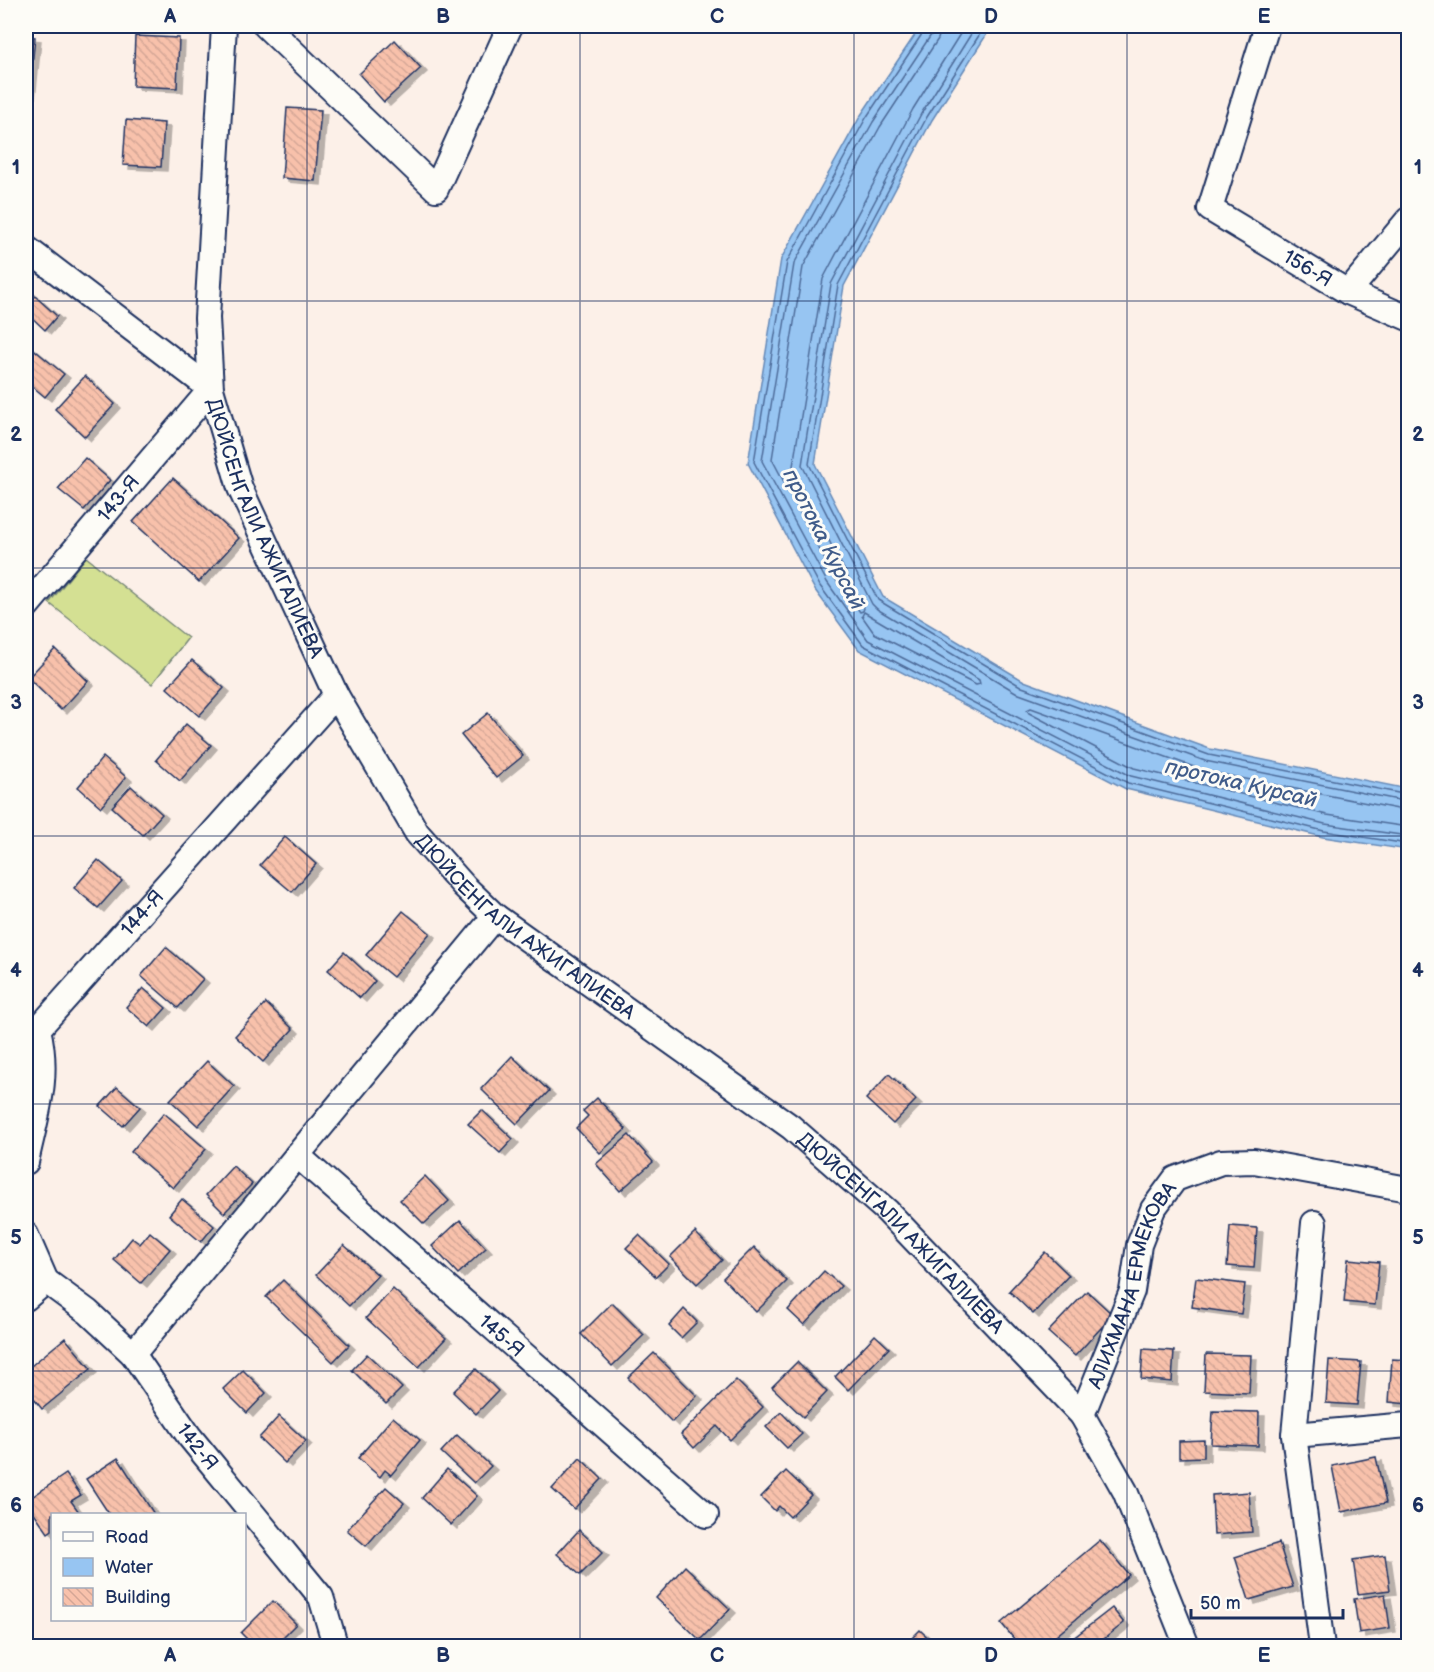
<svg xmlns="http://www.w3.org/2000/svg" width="1434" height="1672" font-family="'Balsamiq Sans',sans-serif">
<defs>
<pattern id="building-back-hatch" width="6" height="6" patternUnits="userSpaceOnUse" patternTransform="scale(1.5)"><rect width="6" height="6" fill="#f8c1ab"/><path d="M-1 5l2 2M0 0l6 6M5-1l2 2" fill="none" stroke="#d4a696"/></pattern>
<filter id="shadow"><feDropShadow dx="6" dy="4" stdDeviation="0" flood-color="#0004"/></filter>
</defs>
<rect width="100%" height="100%" fill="#fcf0e8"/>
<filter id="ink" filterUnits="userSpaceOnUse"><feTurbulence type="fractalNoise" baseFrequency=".0167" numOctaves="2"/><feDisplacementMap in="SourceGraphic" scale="12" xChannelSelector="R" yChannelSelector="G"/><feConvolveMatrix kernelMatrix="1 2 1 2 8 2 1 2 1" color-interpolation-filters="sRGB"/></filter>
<g filter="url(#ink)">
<polygon fill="#d4e093" stroke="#788878" stroke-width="1.5" points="86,557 188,638 152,684 49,603"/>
<polygon fill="#97c5f2" stroke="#6589b7" stroke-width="1.5" points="921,26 992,26 932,120 844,286 815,464 883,597 1024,681 1210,749 1408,789 1408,850 1323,837 1126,789 859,650 815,590 748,463 781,259 861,115"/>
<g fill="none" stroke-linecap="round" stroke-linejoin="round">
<g stroke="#4d6b99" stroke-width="1.5">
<polyline points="925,26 924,31 866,118 787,262 754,462 820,586 863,645 1128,783 1324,831 1408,844"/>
<polyline points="933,26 931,35 873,122 794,264 762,461 827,582 868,640 1131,776 1325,824 1408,836"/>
<polyline points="942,26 938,39 880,127 803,267 772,459 834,577 860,612 863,611 864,608 795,475 793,466 823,279 913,109 965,26"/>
<polyline points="976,26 921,114 831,284 802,465 872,604 877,609 1019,694 1205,761 1408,802"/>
<polyline points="985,26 927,117 838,285 809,464 878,600 1022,687 1209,755 1408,795"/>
<polygon points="864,612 979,680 980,684 976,685 874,633 862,616"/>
<polyline points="1408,811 1205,771 1031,708 1027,710 1029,713 1134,768 1327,815 1408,827"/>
</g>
</g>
<g fill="url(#building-back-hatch)" stroke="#1b2f5e" stroke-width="1.5" filter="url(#shadow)">
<polygon points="26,36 35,37 29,96 26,96"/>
<polygon points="135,36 179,38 177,88 133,86"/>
<polygon points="395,40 421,68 384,102 359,74"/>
<polygon points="287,108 321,110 315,181 282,178"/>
<polygon points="126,120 164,123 161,167 123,165"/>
<polygon points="26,288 57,316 45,330 26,312"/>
<polygon points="26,343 64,374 45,397 26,381"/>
<polygon points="85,376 115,404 85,437 55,409"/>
<polygon points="85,458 110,480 84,510 58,489"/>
<polygon points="173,478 239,538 199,582 133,522"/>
<polygon points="55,649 88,681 61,710 28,678"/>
<polygon points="192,660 224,688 199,716 167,688"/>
<polygon points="488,713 523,756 496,778 461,735"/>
<polygon points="186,724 211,745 180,781 156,760"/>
<polygon points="103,757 126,777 101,807 78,787"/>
<polygon points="131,786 162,814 143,835 112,807"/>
<polygon points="285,837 316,864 292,892 260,865"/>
<polygon points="98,860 122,881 98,908 74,888"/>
<polygon points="403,911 430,933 393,977 366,955"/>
<polygon points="166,947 203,979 178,1008 141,976"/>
<polygon points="344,952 375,981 360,998 328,970"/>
<polygon points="143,988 166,1008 149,1027 126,1007"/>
<polygon points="266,1003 293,1029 263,1062 235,1036"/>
<polygon points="512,1056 549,1091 517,1124 481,1089"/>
<polygon points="207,1061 234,1086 198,1126 170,1100"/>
<polygon points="889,1074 916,1100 893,1124 866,1099"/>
<polygon points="117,1087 140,1107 123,1126 100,1106"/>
<polygon points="597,1098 626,1129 600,1153 576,1128 588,1116 583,1111"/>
<polygon points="482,1110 513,1139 500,1153 468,1124"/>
<polygon points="164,1113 206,1149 173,1188 131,1152"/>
<polygon points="629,1135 653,1162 620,1191 596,1164"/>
<polygon points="233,1166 252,1184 224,1213 206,1195"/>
<polygon points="425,1176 449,1201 424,1224 400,1200"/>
<polygon points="182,1199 214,1226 201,1242 169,1215"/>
<polygon points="460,1220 486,1248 458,1274 432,1246"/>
<polygon points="1230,1226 1257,1228 1254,1268 1227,1266"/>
<polygon points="150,1232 170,1249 141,1283 114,1260 132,1238 140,1244"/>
<polygon points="695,1232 722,1260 697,1284 670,1257"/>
<polygon points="639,1235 669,1264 656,1277 626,1248"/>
<polygon points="344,1245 378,1275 349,1306 316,1275"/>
<polygon points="754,1247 787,1281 756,1312 723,1278"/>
<polygon points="1045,1252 1069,1275 1033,1314 1009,1291"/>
<polygon points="1348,1259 1379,1262 1375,1305 1344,1302"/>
<polygon points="824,1271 841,1286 804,1325 788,1310"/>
<polygon points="1196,1278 1245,1284 1241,1314 1192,1307"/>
<polygon points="283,1280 349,1345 333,1362 266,1297"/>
<polygon points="393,1289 446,1338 419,1367 366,1318"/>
<polygon points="1087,1291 1113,1315 1075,1356 1048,1332"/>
<polygon points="612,1303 644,1335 612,1366 581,1334"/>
<polygon points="684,1309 697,1322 681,1338 669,1326"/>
<polygon points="875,1335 889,1348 848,1390 835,1377"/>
<polygon points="65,1338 91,1369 42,1409 26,1389 26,1370"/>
<polygon points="1143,1349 1174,1351 1172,1382 1141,1379"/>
<polygon points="654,1353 697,1396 672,1422 628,1378"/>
<polygon points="367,1354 402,1388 386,1404 352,1370"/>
<polygon points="1206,1354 1251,1355 1249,1393 1204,1391"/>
<polygon points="1392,1359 1408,1360 1408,1404 1389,1402"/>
<polygon points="1329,1360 1361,1362 1357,1405 1326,1403"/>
<polygon points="797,1362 827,1392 803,1417 772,1387"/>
<polygon points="476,1369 498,1391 476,1414 453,1392"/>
<polygon points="243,1370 266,1393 247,1413 223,1389"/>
<polygon points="736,1380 763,1407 730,1440 717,1426 694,1448 681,1434"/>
<polygon points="1213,1411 1259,1412 1258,1446 1211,1444"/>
<polygon points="781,1412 802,1434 787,1448 766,1427"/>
<polygon points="279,1416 306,1441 285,1463 259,1438"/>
<polygon points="393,1417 420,1440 391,1475 385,1470 380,1477 358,1458"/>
<polygon points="457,1435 491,1466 474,1483 441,1452"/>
<polygon points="1204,1440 1204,1457 1179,1458 1179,1441"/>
<polygon points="1376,1457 1386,1503 1341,1512 1332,1466"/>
<polygon points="118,1458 154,1514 109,1514 86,1479"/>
<polygon points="580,1458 602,1479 574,1509 552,1489"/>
<polygon points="447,1469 477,1496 451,1525 422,1498"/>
<polygon points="786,1471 811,1495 790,1517 779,1506 775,1511 761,1497"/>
<polygon points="66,1474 81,1495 71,1501 79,1512 75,1514 52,1514 52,1530 48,1533 26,1501"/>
<polygon points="386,1487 404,1503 366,1546 347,1530"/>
<polygon points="1249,1492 1252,1532 1214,1535 1212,1495"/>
<polygon points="1408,1496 1408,1521 1402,1522 1399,1498"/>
<polygon points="579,1530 603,1552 580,1575 557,1554"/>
<polygon points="1100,1540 1129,1575 1044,1646 1020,1646 1001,1623"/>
<polygon points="1279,1543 1293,1587 1249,1600 1235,1557"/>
<polygon points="1385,1555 1390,1590 1358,1594 1353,1560"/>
<polygon points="685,1566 730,1609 700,1640 656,1598"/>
<polygon points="1385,1594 1390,1628 1359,1633 1354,1599"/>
<polygon points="273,1601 296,1624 274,1646 254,1646 241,1633"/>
<polygon points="1112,1608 1124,1623 1095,1646 1063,1646"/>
<polygon points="920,1630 937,1646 904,1646"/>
</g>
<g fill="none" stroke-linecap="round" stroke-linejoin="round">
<g stroke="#1b2f5e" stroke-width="28">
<g id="minor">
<path id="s1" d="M224,26L207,318L211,389L240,488L336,695L417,833L464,886L495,916L791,1127L887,1211L1082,1415L1125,1491L1187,1646"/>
<polyline points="266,26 436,189 510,26"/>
<path id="s2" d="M1267,26L1210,209L1348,292L1408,318"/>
<polyline points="26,248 211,389 26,607"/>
<polyline points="1348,292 1408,220"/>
<path id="s3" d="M297,1155L706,1515"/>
<path id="s4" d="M26,1162C36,1115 50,1078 38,1029L336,695"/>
<polyline points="1314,1223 1294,1435 1322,1646"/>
<polyline points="26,1235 46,1281 26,1298"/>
<path id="s5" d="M26,1274L46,1281L88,1312L133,1354L189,1436L321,1597L334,1641L332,1646"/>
<polyline points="133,1354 495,916"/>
<path id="s6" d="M1082,1415L1132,1291L1139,1245L1153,1209L1175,1179L1221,1162L1254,1161L1408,1189"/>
<polyline points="1294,1435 1408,1425"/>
</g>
</g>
<use href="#minor" stroke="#fdfcf7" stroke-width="24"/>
</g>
</g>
<path fill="none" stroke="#1b2f5e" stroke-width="1.5" stroke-opacity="0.55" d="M307,26V1646M580,26V1646M854,26V1646M1127,26V1646M26,301H1408M26,568H1408M26,836H1408M26,1104H1408M26,1371H1408"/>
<g text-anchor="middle" stroke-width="6" stroke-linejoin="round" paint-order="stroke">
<g font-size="20" fill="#1b2f5e" stroke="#fdfcf7">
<text dy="7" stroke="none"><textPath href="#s2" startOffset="306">156-Я</textPath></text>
<text transform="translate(118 498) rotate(-50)" y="7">143-Я</text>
<text dy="7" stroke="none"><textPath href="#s1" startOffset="513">ДЮЙСЕНГАЛИ АЖИГАЛИЕВА</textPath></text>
<text dy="7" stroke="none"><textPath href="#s4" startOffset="291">144-Я</textPath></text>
<text dy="7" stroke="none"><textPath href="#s1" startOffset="999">ДЮЙСЕНГАЛИ АЖИГАЛИЕВА</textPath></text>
<text dy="7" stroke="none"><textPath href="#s1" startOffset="1485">ДЮЙСЕНГАЛИ АЖИГАЛИЕВА</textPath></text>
<text dy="7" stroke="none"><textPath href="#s6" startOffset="140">АЛИХМАНА ЕРМЕКОВА</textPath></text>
<text dy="7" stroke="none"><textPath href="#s3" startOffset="273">145-Я</textPath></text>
<text dy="7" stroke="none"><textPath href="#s5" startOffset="248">142-Я</textPath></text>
</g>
<g font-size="21" font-style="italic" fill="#405c8a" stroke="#fdfcf7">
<text transform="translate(824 539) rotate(63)" y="7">протока Курсай</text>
<text transform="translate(1241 783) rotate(13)" y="7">протока Курсай</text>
</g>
</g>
<rect width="1434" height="1672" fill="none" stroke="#fdfcf7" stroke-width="66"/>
<rect x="51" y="1513" width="195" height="108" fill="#fdfcf7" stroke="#a3aaba" stroke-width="1.5"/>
<rect x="63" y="1532" width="30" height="9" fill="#fdfcf7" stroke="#a3aaba" stroke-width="1.5"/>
<text x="105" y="1543" font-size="18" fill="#1b2f5e">Road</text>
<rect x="63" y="1558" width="30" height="18" fill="#97c5f2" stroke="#a3aaba" stroke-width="1.5"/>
<text x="105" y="1573" font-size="18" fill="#1b2f5e">Water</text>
<rect x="63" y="1588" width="30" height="18" fill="url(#building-back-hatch)" stroke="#a3aaba" stroke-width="1.5"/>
<text x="105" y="1603" font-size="18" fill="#1b2f5e">Building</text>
<path d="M1191 1609v9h152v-9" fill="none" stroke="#1b2f5e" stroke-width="3"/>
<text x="1200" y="1609" font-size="18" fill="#1b2f5e" stroke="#fdfcf7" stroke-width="4.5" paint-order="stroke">50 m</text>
<rect x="33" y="33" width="1368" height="1606" fill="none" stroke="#1b2f5e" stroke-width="2"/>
<g font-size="20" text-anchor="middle" font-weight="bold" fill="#1b2f5e">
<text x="170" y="23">A</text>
<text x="443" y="23">B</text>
<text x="717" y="23">C</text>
<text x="991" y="23">D</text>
<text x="1264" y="23">E</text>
<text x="16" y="174">1</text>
<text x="1418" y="174">1</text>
<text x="16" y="441">2</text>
<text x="1418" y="441">2</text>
<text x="16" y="709">3</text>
<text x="1418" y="709">3</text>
<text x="16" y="977">4</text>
<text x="1418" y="977">4</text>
<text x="16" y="1244">5</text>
<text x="1418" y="1244">5</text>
<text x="16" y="1512">6</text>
<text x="1418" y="1512">6</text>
<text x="170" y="1662">A</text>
<text x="443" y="1662">B</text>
<text x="717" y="1662">C</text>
<text x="991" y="1662">D</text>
<text x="1264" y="1662">E</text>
</g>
</svg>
